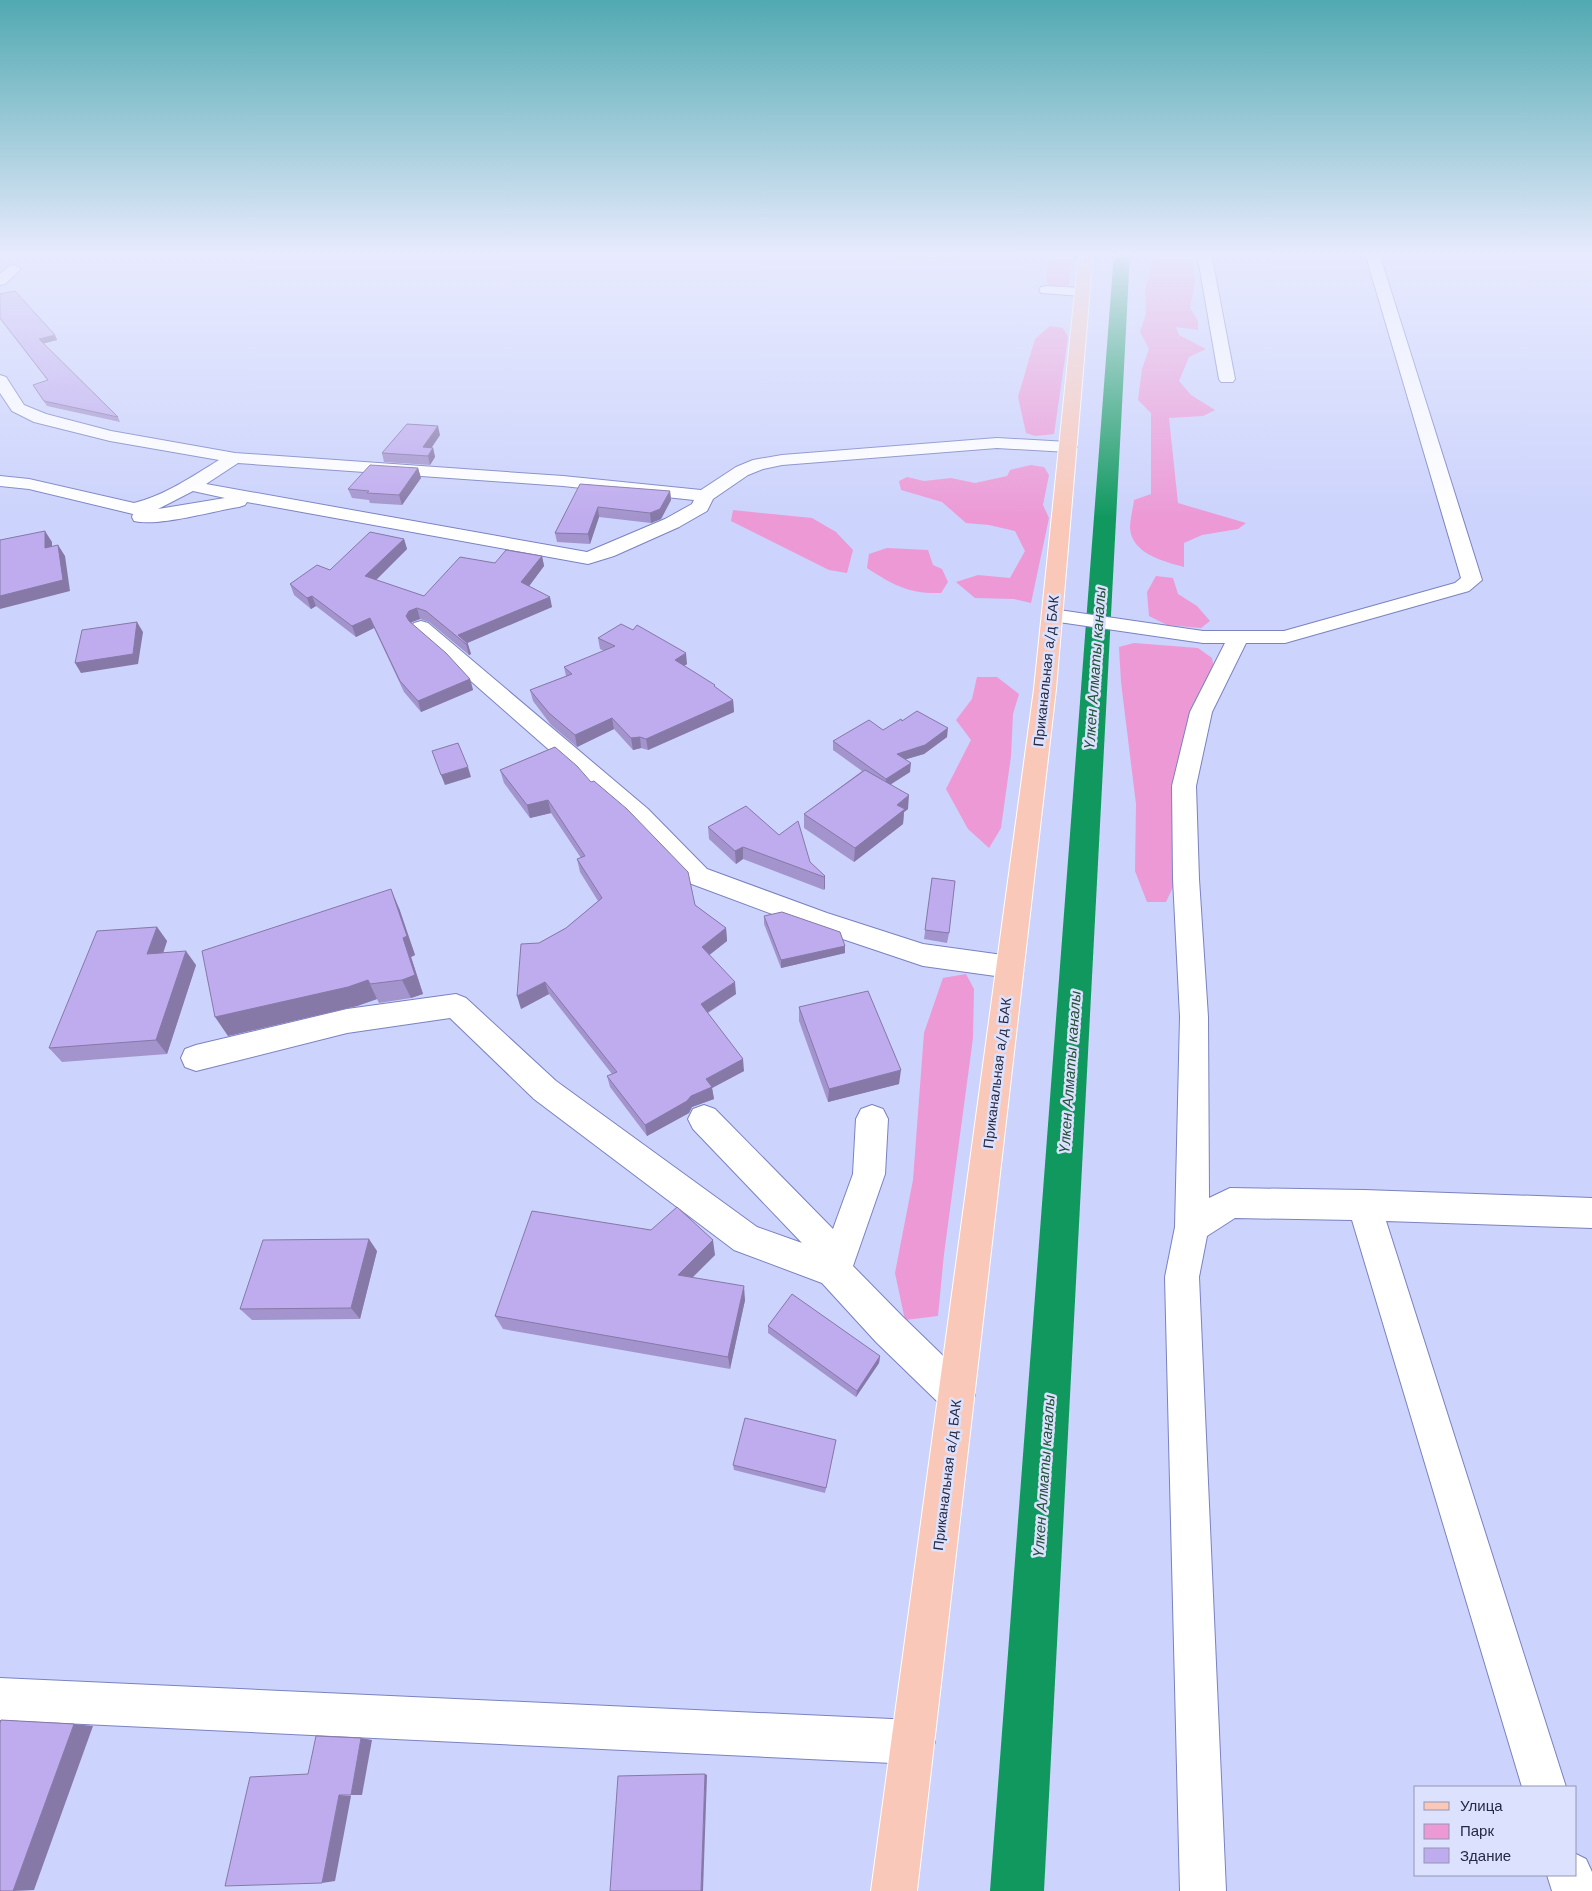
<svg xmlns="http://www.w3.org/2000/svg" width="1592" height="1891" font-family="'Work Sans',sans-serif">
<rect width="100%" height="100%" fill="#ccd3fc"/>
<g fill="#ec99d5">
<polygon points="1049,253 1073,253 1069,285 1053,288 1046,281"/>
<path d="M1154,253H1189L1192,255L1195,281L1190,308L1198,321V330L1176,327L1179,335L1206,349L1189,357L1179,381L1191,395L1215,410L1203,416L1169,418L1178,503L1246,523L1238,529L1202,535L1184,543V567C1163,561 1132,554 1130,528C1130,519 1133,509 1134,500L1151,494V413L1138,400L1142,369L1149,349L1140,332L1146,314L1145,290Z"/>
<polygon points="1050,326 1063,328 1068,337 1054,434 1035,436 1026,433 1018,397 1035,339"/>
<polygon points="1031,465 1044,467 1049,475 1043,505 1049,518 1031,603 1014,599 975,598 956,582 978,575 1010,578 1025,551 1015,531 989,525 966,523 942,502 901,490 899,481 907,477 924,481 951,478 975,483 1007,476 1010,470"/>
<polygon points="733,510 812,518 836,532 853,550 847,573 829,570 731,521"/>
<path d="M887,548L928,550L933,565L942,569L948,582L941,593C909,594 893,585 867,568L869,554Z"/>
<polygon points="1156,576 1173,578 1178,594 1197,606 1210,621 1201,628 1167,625 1149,616 1147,592"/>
<polygon points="1134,643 1198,648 1212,658 1215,672 1182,868 1166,902 1147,902 1135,871 1136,804 1121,682 1119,647"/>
<polygon points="977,677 997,677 1019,694 1013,714 1011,756 1001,828 989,848 968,829 946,789 971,740 956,720 972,699"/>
<polygon points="966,974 974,989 973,1038 944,1254 938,1316 905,1320 895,1273 913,1180 924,1033 943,978"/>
</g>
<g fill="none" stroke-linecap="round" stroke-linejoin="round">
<polygon fill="#10985f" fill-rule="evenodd" points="1114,253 1130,253 1044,1891 990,1891"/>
<g stroke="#7a82c1" stroke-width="2">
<g id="minor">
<polygon points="1197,253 1211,253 1235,379 1233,382 1221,382 1219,379"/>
<polygon points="1365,253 1379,253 1482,580 1469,591 1292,641 1285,643 1246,643 1212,712 1196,786 1199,879 1208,1017 1209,1198 1230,1188 1364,1190 1592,1198 1592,1228 1386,1221 1566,1787 1522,1787 1352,1220 1235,1218 1207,1236 1199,1277 1226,1891 1180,1891 1165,1277 1175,1227 1180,1017 1173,879 1172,786 1190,712 1225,643 1203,643 1052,621 1045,619 1042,615 1045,611 1052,609 1203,631 1284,631 1455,583 1461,578"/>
<polygon points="14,265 21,269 5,284 0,285 0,274 9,266"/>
<polygon points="1046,286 1082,288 1089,292 1082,296 1041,293 1039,290 1041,287"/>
<path d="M0,375L6,377L24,405L46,414L111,431L235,453L563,476L701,490L736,467L753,460L782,455L997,438L1068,442L1074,443L1077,447L1074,451L1068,452L997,448L782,465L763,469L748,475L713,499L707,511L679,527L614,556L588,564L247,502L245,505L239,507C213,511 158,527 134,521L132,517L133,514L29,489L0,486V476L29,479L134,503C164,496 193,476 219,460L110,441L34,422L12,411L0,393ZM238,463L563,486L694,500L692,504L665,519L587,552L206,484ZM193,491L225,498L152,510L158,509Z"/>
<polygon points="421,621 428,623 648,809 707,869 827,913 923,944 1010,956 1020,959 1024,967 1020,975 1010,978 923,966 807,927 689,883 630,821 414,631 411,627 414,623"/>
<polygon points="456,994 466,998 556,1081 757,1227 802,1243 693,1129 688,1119 693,1109 704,1105 715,1109 833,1229 853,1174 856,1119 861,1109 872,1105 883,1109 888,1119 885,1174 853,1266 902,1316 970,1382 975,1395 970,1408 957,1413 944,1408 876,1342 822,1283 734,1250 534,1099 450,1018 347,1033 196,1071 185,1067 181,1058 185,1049 196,1045 347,1009"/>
<polygon points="0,1678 913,1720 929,1726 935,1742 929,1758 913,1764 0,1720"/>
<polygon points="1576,1854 1586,1859 1592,1872 1592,1891 1552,1891 1547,1875 1576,1875"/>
</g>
</g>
<g stroke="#fff" stroke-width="2">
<polygon id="major" points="1079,253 1093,253 1056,689 917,1891 871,1891 1034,689"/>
</g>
<use href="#minor" fill="#fff" fill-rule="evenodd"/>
<use href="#major" fill="#fac8b9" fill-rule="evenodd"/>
</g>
<g fill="#a494cd">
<polygon points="900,253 962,253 951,262 934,258 899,261"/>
<polygon points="0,294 55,335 57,340 43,343 118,417 120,422 47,406 33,385 48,381 0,319"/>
<polygon points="440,435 431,448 433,448 435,457 430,465 384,462 382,453"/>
<polygon points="418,468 421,478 402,505 370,503 369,500 352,498 348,489"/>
<polygon points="580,484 670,491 671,500 661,519 651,523 599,517 590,544 557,542 555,533"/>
<polygon points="404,539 407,549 376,580 424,596 495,563 542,556 544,566 529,586 552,607 467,643 471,654 469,655 429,622 420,619 412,622 411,623 470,679 473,690 421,712 404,692 374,628 356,637 316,606 311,609 294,595 290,584 330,570"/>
<polygon points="598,638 687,664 684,666 733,700 734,712 648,750 641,748 633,750 614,729 577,747 551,725 533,701 530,690 566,676 564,667 604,651 600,649"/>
<polygon points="902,721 947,737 924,754 905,759 910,772 891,784 908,809 904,812 903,824 854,862 804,828 804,814 862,771 833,750 833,741 883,730"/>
<polygon points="555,747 695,905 726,928 727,941 709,955 736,994 708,1013 744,1071 712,1088 714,1099 692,1107 689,1113 647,1136 610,1087 607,1076 612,1074 549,994 521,1009 539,943 566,928 598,901 580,872 577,859 581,858 551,813 530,818 504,783 500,770"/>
<polygon points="708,827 779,835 825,876 825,888 824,890 743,859 736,864 709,839"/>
<polygon points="932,878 949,933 947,943 924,939"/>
<polygon points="399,908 415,955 411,957 423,994 411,998 379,1003 377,999 357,1006 228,1036"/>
<polygon points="764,916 845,946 845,953 781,968 764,924"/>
<polygon points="157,927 167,941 163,953 196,965 167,1054 62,1062 49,1048"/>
<polygon points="799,1007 899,1084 828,1102 799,1021"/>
<polygon points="377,1251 360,1319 252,1320 240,1309"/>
<polygon points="715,1255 692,1277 745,1300 730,1369 503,1329 495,1316"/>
<polygon points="768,1326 880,1356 879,1363 856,1397 768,1333"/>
<polygon points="836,1440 825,1493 734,1470 733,1465"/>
</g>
<g fill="#8678a7">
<polygon points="952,253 962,253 951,262"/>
<polygon points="55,335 57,340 42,344 39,339"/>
<polygon points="438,426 440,435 426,456 423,447"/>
<polygon points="433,448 435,457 430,465 428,456"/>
<polygon points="418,468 421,478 402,505 399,495"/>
<polygon points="670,491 671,500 661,519 651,523 650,513"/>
<polygon points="598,507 599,517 590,544 588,534"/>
<polygon points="45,531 52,542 52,559 45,548"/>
<polygon points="404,539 407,549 369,587 365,576"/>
<polygon points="58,545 65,556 70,591 0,609 0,596"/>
<polygon points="542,556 544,566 524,593 521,582"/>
<polygon points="312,596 316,606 311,609 307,598"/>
<polygon points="550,597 552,607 465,644 458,635"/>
<polygon points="417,608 420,619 412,622 409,627 406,616 409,611"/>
<polygon points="370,618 374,628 356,637 352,626"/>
<polygon points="137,622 143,632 138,664 81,673 75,663"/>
<polygon points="466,644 468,644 471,654 469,655"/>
<polygon points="686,653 687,664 676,671 675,660"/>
<polygon points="470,679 473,690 421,712 418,701"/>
<polygon points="733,700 734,712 648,750 646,739"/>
<polygon points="612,718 614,729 577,747 575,735"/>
<polygon points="948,728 947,737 924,754 897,762 897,754"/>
<polygon points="640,737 641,748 633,750 631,738"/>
<polygon points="911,763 910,772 885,788 886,779"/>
<polygon points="468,767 471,777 445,785 441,775"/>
<polygon points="909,795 908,809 904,812 903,824 854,862 855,848 897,805"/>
<polygon points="548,800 551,813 530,818 527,805"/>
<polygon points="743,847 743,859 736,864 735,851"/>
<polygon points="825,876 825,888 824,890 824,877"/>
<polygon points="391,889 399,908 415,955 411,957 423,994 411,998 402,980 403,938"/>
<polygon points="157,927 167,941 158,968 147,954"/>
<polygon points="726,928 727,941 703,960 702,947"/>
<polygon points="845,946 845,953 781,968 781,960"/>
<polygon points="186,951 196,965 167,1054 156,1040"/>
<polygon points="368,980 377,999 357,1006 228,1036 215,1017"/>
<polygon points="545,982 549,994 521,1009 517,996"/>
<polygon points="735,982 736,994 702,1016 701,1004"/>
<polygon points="743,1059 744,1071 712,1088 714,1099 692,1107 689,1113 647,1136 645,1125 691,1096 706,1079"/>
<polygon points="901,1070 899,1084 828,1102 829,1089"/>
<polygon points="369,1239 377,1251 360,1319 351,1308"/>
<polygon points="713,1240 715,1255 681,1289 678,1275"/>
<polygon points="744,1286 745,1300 730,1369 728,1357"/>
<polygon points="880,1356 879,1363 856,1397 857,1391"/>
<polygon points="74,1724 93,1726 34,1890 13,1891"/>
<polygon points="361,1738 372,1740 362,1795 351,1795"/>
<polygon points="705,1774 707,1775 703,1891 701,1891"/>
<polygon points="339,1795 351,1796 335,1881 322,1883"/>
</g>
<g fill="#bfacee" stroke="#8678a7">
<polygon points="15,291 55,335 39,339 118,417 44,401 33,385 48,380 0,318 0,294"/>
<polygon points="407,424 438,426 423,447 433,448 428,456 382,453"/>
<polygon points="370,465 418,468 399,495 367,493 369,491 348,489"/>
<polygon points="580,484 670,491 660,509 650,513 598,507 588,534 555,533"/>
<polygon points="45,531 45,548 58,545 63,580 0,596 0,540"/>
<polygon points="370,532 404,539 365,576 424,596 460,557 495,563 506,550 542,556 521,582 550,597 458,635 468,644 466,644 426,611 417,608 409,611 406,616 409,621 446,653 470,679 418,701 400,681 370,618 352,626 312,596 307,598 290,584 317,565 330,570"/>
<polygon points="137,622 133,654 75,663 82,630"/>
<polygon points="621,624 633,630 637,625 686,653 675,660 715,685 714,686 733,700 646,739 640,737 631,738 612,718 575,735 549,713 530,690 572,674 564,667 615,646 598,638"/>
<polygon points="917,711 948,728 925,745 897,754 911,763 886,779 833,741 869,720 883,730 901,719 902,721"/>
<polygon points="458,743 468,767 441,775 432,751"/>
<polygon points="555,747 577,766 591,782 594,781 627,809 688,872 695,905 726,928 702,947 735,982 701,1004 743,1059 706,1079 712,1087 691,1096 687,1101 645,1125 607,1076 617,1072 545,982 517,996 521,944 539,943 566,928 602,898 577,859 585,856 548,800 527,805 500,770"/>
<polygon points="865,770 909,795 897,805 905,809 855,848 804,814"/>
<polygon points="746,806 779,835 798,821 810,862 825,876 824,877 743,847 735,851 708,827"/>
<polygon points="932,878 955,881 949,933 925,930"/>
<polygon points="391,889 407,936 403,938 415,975 402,980 370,984 368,980 348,987 215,1017 202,951"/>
<polygon points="782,912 840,932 845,946 781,960 764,916"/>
<polygon points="157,927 147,954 186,951 156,1040 49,1048 97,931"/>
<polygon points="868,991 901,1070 829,1089 799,1007"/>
<polygon points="677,1207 713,1240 678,1275 744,1286 728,1357 495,1316 532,1211 651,1230"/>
<polygon points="369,1239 351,1308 240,1309 263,1240"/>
<polygon points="792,1294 880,1356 857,1391 768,1326"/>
<polygon points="745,1418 836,1440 826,1488 733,1465"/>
<polygon points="1,1720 74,1724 13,1891 0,1891 0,1723"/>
<polygon points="316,1736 361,1738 351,1795 339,1795 322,1883 225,1886 250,1777 308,1774"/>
<polygon points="705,1774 701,1891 610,1891 618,1776"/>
</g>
<linearGradient id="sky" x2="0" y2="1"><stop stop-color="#51a9b1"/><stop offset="0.49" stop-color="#e8ebfe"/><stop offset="1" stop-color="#e8ebfe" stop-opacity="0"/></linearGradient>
<rect width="1592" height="518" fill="url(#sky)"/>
<g text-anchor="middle" stroke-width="5" stroke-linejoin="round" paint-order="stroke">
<g font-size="14" fill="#262943" stroke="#dce1fd">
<text transform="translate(1046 671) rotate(-84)" y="5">Приканальная а/д БАК</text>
<text transform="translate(997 1073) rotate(-83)" y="5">Приканальная а/д БАК</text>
<text transform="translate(947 1475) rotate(-83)" y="5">Приканальная а/д БАК</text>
</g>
<g font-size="15" font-style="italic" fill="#235239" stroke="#dce1fd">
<text transform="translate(1095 668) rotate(-86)" y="5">Үлкен Алматы каналы</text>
<text transform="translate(1070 1072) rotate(-86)" y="5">Үлкен Алматы каналы</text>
<text transform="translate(1044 1476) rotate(-86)" y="5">Үлкен Алматы каналы</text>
</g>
</g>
<rect x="1414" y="1786" width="162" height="90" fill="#dce1fd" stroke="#9397b3"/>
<rect x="1424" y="1802" width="25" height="8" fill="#fac8b9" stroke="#9397b3"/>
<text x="1460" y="1811" font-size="15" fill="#262943">Улица</text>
<rect x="1424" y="1824" width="25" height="15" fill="#ec99d5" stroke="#9397b3"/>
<text x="1460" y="1836" font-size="15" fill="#262943">Парк</text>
<rect x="1424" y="1848" width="25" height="15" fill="#bfacee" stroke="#9397b3"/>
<text x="1460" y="1861" font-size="15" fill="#262943">Здание</text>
</svg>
